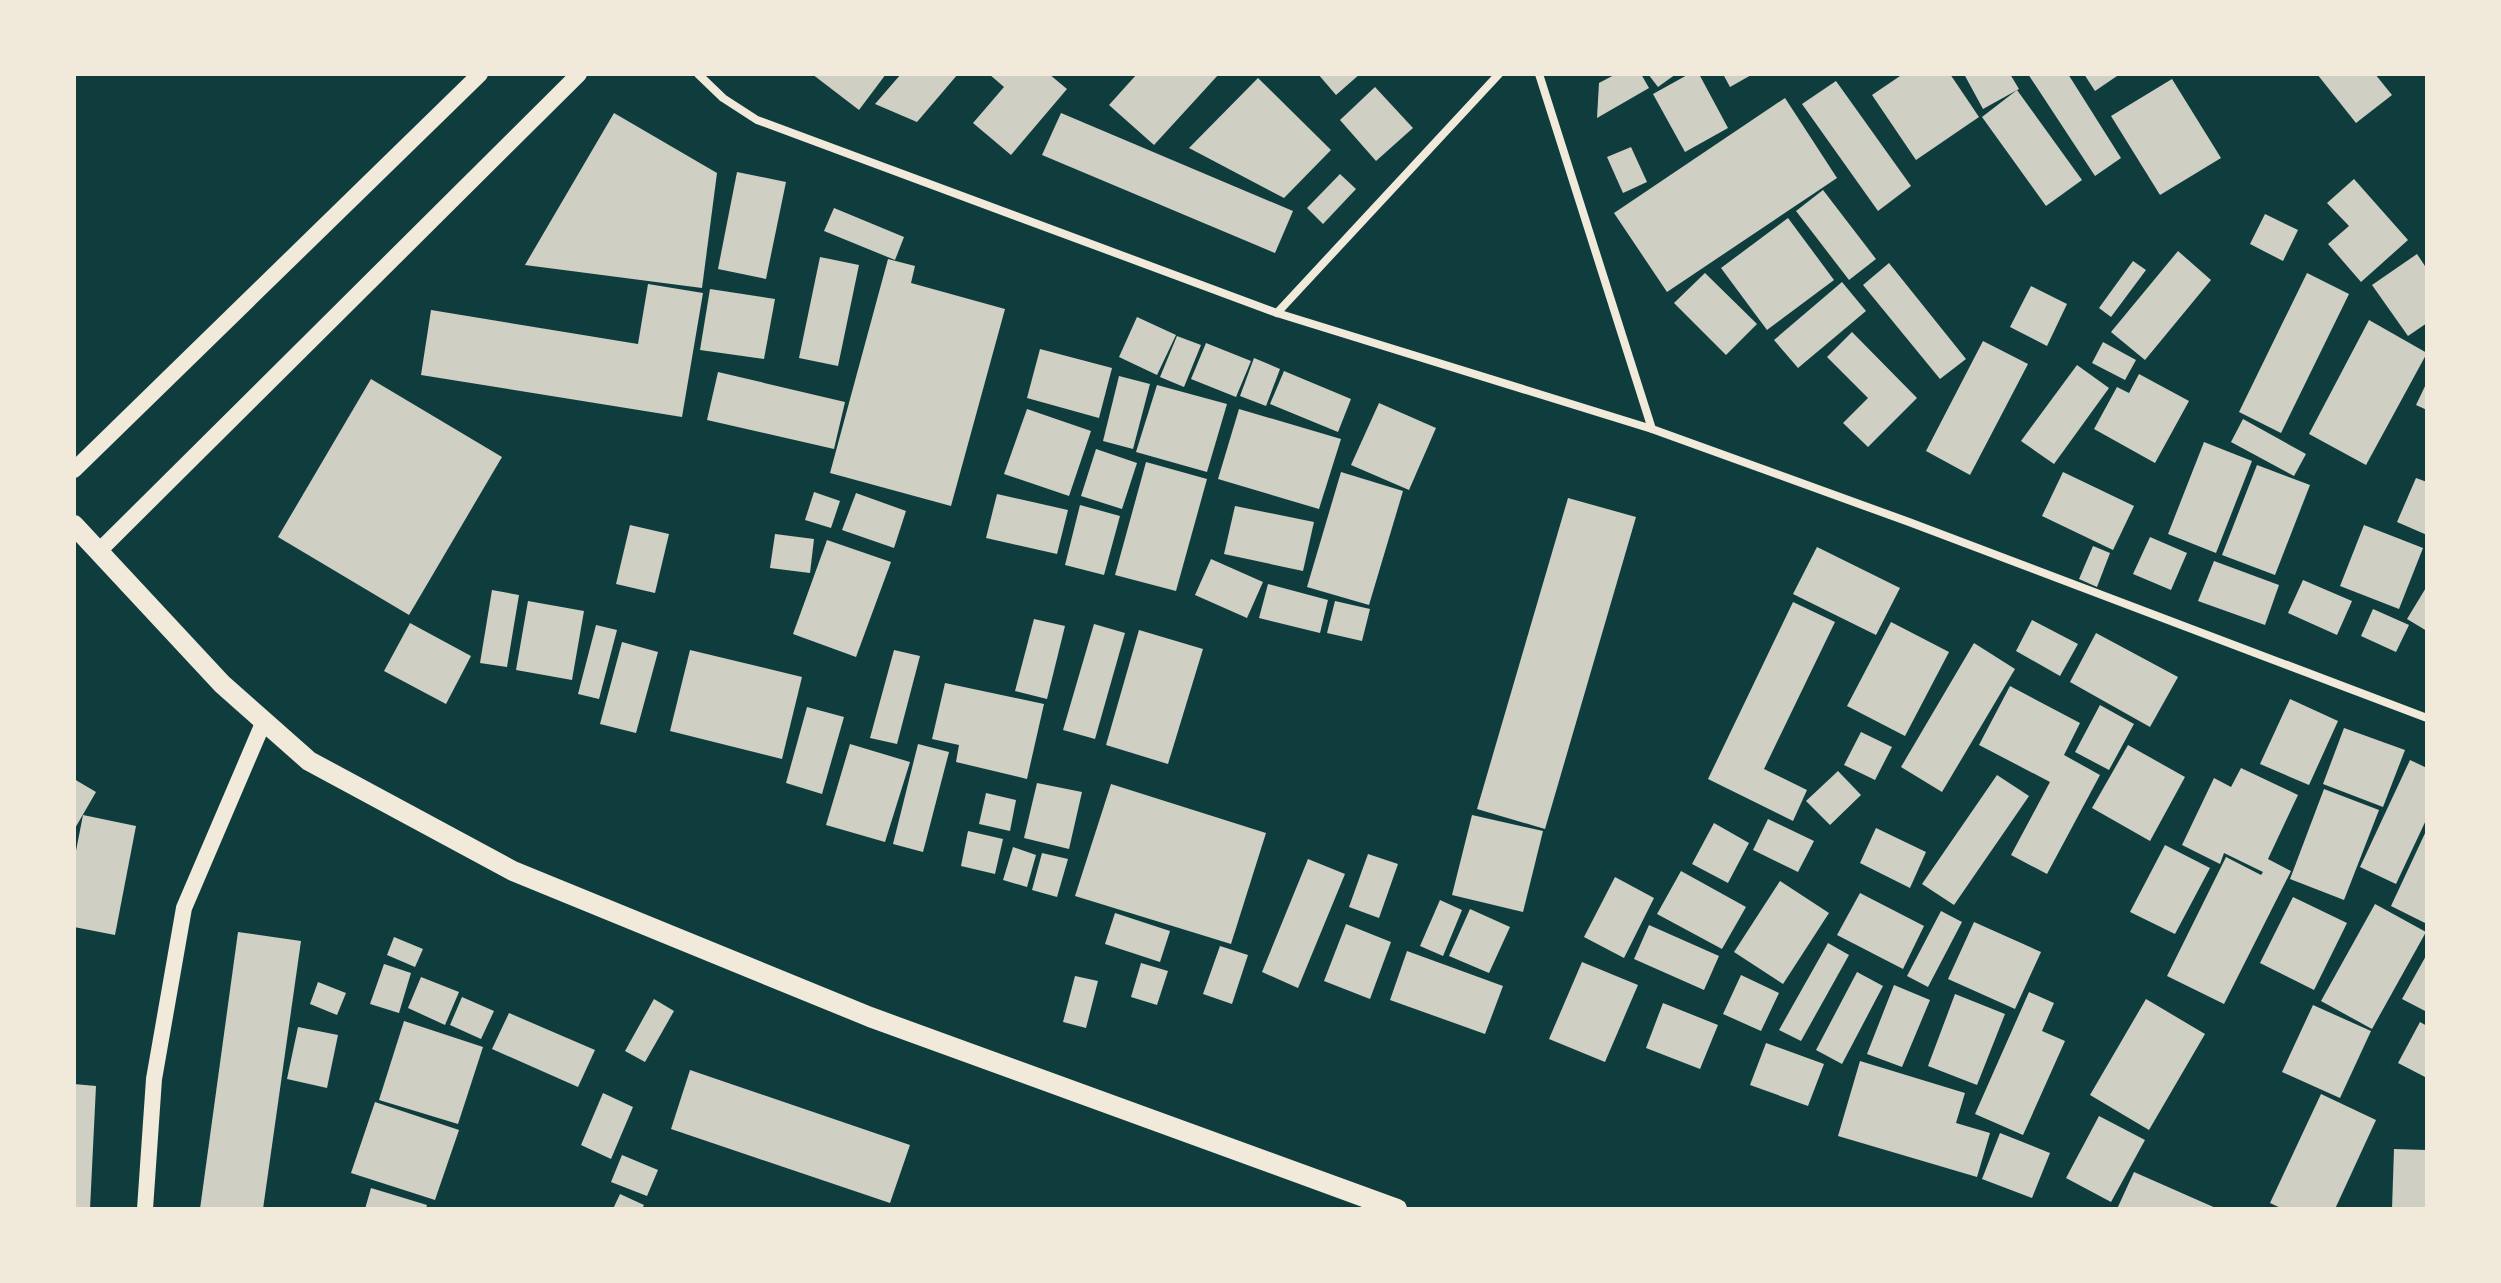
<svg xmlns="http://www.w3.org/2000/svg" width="2501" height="1283" font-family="Raleway,sans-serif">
<rect width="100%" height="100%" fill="#0f3d3e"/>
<g fill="#cfcfc3">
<polygon points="812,74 886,74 859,110"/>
<polygon points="901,74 958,74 917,122 875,104"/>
<polygon points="989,74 1049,74 1067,89 1011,155 973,123 1004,87"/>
<polygon points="1137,74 1219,74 1154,145 1109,105"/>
<polygon points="1318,74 1360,74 1336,95"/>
<polygon points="1616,74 1641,74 1649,88 1597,118 1599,83"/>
<polygon points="1648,74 1676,74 1658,87"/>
<polygon points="1689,74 1699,74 1728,128 1685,152 1653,94"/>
<polygon points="1723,74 1753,74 1730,87"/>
<polygon points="1903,74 1950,74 1979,117 1916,160 1872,95"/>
<polygon points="1964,74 2010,74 2019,89 1983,109"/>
<polygon points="2028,74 2068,74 2121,158 2095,176"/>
<polygon points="2084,74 2120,74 2095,91"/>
<polygon points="2317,74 2375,74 2392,95 2356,123"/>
<polygon points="1258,78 1331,150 1284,198 1189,148"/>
<polygon points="2172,79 2221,158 2160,195 2111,116"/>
<polygon points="1836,81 1911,186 1878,211 1802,104"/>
<polygon points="1375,87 1413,128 1376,161 1340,120"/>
<polygon points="2017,90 2082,180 2046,206 1982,117"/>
<polygon points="1785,98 1837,178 1667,292 1614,213"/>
<polygon points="614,113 717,173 702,288 525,265"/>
<polygon points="1061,113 1293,211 1275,253 1042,155"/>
<polygon points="1631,147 1647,182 1623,193 1607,157"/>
<polygon points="737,172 786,182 766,279 718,269"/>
<polygon points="1340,174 1356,189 1323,224 1307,208"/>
<polygon points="2354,179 2408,240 2361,282 2328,244 2349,226 2327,203"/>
<polygon points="1823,190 1876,259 1849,280 1796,211"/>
<polygon points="834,208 904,237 895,260 824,231"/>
<polygon points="2265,214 2298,230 2283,261 2250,244"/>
<polygon points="1788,218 1834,280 1767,330 1721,268"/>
<polygon points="2178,251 2211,280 2145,360 2111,332"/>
<polygon points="2417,254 2427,269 2427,323 2408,336 2372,285"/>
<polygon points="820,257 859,265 838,366 799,358"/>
<polygon points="888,259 915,266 911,283 1005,309 951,506 830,473"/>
<polygon points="2133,261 2146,270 2111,317 2099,308"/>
<polygon points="1889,263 1966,359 1940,379 1863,285"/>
<polygon points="1705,273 1757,324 1726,355 1674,303"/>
<polygon points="2307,273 2349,294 2281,433 2239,412"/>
<polygon points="1842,282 1866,311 1798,368 1774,340"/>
<polygon points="648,284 703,293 682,417 421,375 431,310 638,344"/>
<polygon points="2031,286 2067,304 2047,346 2010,327"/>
<polygon points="710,289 775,299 764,359 700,350"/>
<polygon points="1137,317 1176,335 1157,375 1119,357"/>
<polygon points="2369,320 2427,353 2366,465 2309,434"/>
<polygon points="1852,332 1917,398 1868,447 1843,423 1868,398 1827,357"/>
<polygon points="1177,336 1201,345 1184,387 1160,377"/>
<polygon points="1983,341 2028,364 1970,475 1926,451"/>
<polygon points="2103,342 2136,360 2125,380 2092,363"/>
<polygon points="1206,343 1251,361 1236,397 1191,379"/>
<polygon points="1040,349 1112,368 1099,418 1027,398"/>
<polygon points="1254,358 1280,369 1266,406 1240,396"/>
<polygon points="2077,365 2109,388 2054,464 2021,441"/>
<polygon points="1284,371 1351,399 1338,432 1270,404"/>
<polygon points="718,372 845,402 834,449 707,420"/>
<polygon points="2139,374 2189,401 2155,463 2094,429 2117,387 2129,393"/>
<polygon points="1119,376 1150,384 1133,449 1103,441"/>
<polygon points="371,379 502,457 409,615 278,537"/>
<polygon points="2427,382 2427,410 2416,405"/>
<polygon points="1157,385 1227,404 1207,472 1136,452"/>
<polygon points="1379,403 1436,428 1409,490 1351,465"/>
<polygon points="1027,409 1091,431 1069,496 1004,474"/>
<polygon points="1239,409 1341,439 1319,509 1218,479"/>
<polygon points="2243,419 2306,454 2294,476 2231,442"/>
<polygon points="2204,442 2252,461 2216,553 2168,534"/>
<polygon points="1096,449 1137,463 1122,509 1081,496"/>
<polygon points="1146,462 1207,479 1176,591 1115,575"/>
<polygon points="2257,465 2310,485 2275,575 2222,555"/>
<polygon points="1341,472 1403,491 1369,605 1307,587"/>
<polygon points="2063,472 2134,506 2113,550 2042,516"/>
<polygon points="2416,478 2427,482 2427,535 2397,522"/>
<polygon points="814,492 840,501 831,528 805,520"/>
<polygon points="856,493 906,511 894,548 842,530"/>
<polygon points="997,494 1068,510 1057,554 986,538"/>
<polygon points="1568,498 1636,517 1545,829 1477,809"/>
<polygon points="1080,505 1120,516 1104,575 1065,565"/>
<polygon points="1235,506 1314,522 1303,571 1224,554"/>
<polygon points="630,525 669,534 655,593 616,584"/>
<polygon points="2364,525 2423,548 2399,609 2340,586"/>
<polygon points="775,534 814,539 810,573 770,568"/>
<polygon points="2150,537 2187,553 2171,590 2133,574"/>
<polygon points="827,540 891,562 856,657 793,634"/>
<polygon points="2093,546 2110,553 2097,587 2079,579"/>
<polygon points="1817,547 1900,588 1876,635 1793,594"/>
<polygon points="1211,559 1263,582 1247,618 1195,595"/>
<polygon points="2214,561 2279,585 2265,625 2198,601"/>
<polygon points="2303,580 2352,601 2337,635 2288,613"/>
<polygon points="1268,584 1328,600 1320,633 1259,618"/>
<polygon points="2427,586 2427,631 2407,619"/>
<polygon points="492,590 519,595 507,667 480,663"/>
<polygon points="528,601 584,611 572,680 516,670"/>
<polygon points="1335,601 1370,609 1362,641 1327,633"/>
<polygon points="1793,602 1835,622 1764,769 1807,790 1793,821 1708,779"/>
<polygon points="2373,609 2409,625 2396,652 2361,636"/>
<polygon points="1034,619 1065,626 1047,699 1015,691"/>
<polygon points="2032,620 2078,644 2060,676 2016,651"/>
<polygon points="1891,622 1949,652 1905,736 1847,706"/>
<polygon points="410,623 471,656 446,704 384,671"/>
<polygon points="1094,624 1125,633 1095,739 1063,730"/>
<polygon points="596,625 617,630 599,699 578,694"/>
<polygon points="1139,630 1203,649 1168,764 1106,745"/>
<polygon points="2096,633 2178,677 2150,727 2070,682"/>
<polygon points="622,642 658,652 636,733 600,724"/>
<polygon points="1974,643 2015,669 1942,792 1901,767"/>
<polygon points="690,650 802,677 782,759 670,731"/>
<polygon points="894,650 920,656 897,744 870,738"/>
<polygon points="945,683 1044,704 1027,779 956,762 959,745 932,739"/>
<polygon points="2010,686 2080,723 2064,755 2100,775 2047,874 2011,855 2050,782 1979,745"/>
<polygon points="2290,699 2338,721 2309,785 2260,764"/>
<polygon points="2100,705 2134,724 2109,770 2075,752"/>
<polygon points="807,707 844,717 822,794 786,783"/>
<polygon points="2344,728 2405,750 2383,807 2323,784"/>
<polygon points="1861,732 1892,747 1875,780 1844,765"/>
<polygon points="850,744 910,762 885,842 826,825"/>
<polygon points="918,744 949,752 923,852 893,844"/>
<polygon points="2128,745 2185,777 2150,841 2092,808"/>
<polygon points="2410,760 2427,768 2427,818 2396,884 2360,867"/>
<polygon points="2241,768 2298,795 2268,859 2291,871 2224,1004 2167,976 2226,857 2261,875 2263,872 2224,853 2220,864 2182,845 2214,778 2231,787"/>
<polygon points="1838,771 1861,795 1830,825 1806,801"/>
<polygon points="1997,775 2029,796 1954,905 1922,884"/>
<polygon points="74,779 96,792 74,830"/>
<polygon points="1037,783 1082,792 1069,849 1024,838"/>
<polygon points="1111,784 1266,833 1231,944 1075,896"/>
<polygon points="2324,789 2379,810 2344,900 2290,879"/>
<polygon points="986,793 1016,800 1010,831 979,824"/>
<polygon points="83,815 136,826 115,935 74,927 74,861"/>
<polygon points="1472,815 1543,831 1523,912 1452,895"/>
<polygon points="1768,819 1814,841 1798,872 1753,850"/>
<polygon points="1714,823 1749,843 1728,883 1692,864"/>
<polygon points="1876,828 1926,852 1910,888 1860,863"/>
<polygon points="2427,829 2427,924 2391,906"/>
<polygon points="968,831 1003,839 995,874 961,866"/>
<polygon points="2165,845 2210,868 2175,934 2130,912"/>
<polygon points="1013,847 1036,855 1027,887 1003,880"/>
<polygon points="1042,853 1068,859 1057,897 1032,890"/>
<polygon points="1368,854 1398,864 1379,918 1349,907"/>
<polygon points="1308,859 1345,874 1298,988 1262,972"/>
<polygon points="1681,871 1746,907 1722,949 1657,914"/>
<polygon points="1615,877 1654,898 1624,958 1584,937"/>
<polygon points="1780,881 1829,913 1783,984 1734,952"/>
<polygon points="1860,893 1924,926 1903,969 1837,935"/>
<polygon points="2293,897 2347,923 2314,990 2260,963"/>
<polygon points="1440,900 1462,910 1443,956 1420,946"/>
<polygon points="2375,904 2426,932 2372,1029 2321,1001"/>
<polygon points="1470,909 1510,927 1489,973 1449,956"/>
<polygon points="1941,911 1962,922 1928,987 1907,976"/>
<polygon points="1115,913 1170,931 1160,962 1105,944"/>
<polygon points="1974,922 2041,952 2015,1009 1948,979"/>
<polygon points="1346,924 1391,942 1370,999 1324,981"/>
<polygon points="1649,925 1719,956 1704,990 1634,959"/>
<polygon points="238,932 301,941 263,1209 200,1209"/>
<polygon points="394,937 423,949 415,967 387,955"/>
<polygon points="1828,943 1849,955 1801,1041 1779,1030"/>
<polygon points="1220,946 1248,955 1232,1004 1203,994"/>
<polygon points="1407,951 1503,986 1485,1034 1390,1000"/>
<polygon points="2427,954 2427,1012 2402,999"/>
<polygon points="1582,962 1638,985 1605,1062 1549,1039"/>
<polygon points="1141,963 1168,971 1157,1005 1131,997"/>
<polygon points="384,964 411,973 399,1013 370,1004"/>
<polygon points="1857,972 1883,986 1842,1064 1816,1050"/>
<polygon points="1741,975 1779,993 1761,1031 1723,1014"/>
<polygon points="1075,976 1098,981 1086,1028 1063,1022"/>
<polygon points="421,977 459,992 445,1025 408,1008"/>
<polygon points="318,982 346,993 337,1015 310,1004"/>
<polygon points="1894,985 1930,1000 1902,1067 1867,1054"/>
<polygon points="2029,992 2054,1003 2042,1031 2065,1041 2023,1135 1975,1114"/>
<polygon points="1955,994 2005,1014 1977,1085 1928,1066"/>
<polygon points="462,997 494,1011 481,1039 450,1025"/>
<polygon points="654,999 674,1011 645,1062 625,1051"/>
<polygon points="2146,999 2205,1034 2149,1130 2090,1095"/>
<polygon points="1663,1003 1718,1025 1700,1069 1646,1048"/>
<polygon points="2313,1005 2371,1031 2340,1098 2282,1072"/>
<polygon points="509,1013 595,1050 578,1087 492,1049"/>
<polygon points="404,1021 483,1047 458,1124 379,1100"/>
<polygon points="2420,1022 2427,1026 2427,1078 2398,1063"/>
<polygon points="298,1027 338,1035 327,1088 287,1079"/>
<polygon points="1766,1043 1824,1064 1808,1106 1750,1085"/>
<polygon points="1860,1061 1965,1093 1956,1123 1990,1133 1977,1177 1838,1136"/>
<polygon points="690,1070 910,1145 890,1203 671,1129"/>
<polygon points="74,1084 96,1086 90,1209 74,1209"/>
<polygon points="603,1093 633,1107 611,1159 581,1145"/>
<polygon points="2321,1094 2376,1120 2335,1209 2283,1209 2270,1203"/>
<polygon points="375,1102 459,1130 435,1200 351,1173"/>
<polygon points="2099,1116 2145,1140 2111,1202 2066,1178"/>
<polygon points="2000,1133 2050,1153 2032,1198 1982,1179"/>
<polygon points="2394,1149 2427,1150 2427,1209 2392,1209"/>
<polygon points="622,1155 658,1170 647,1196 611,1182"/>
<polygon points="2134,1172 2218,1209 2117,1209"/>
<polygon points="371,1188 427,1205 426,1209 365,1209"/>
<polygon points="620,1194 644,1205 642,1209 613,1209"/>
</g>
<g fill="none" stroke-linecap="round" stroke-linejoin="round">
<g stroke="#f1e9da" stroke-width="8">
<polyline points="698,74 723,98 757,120 1277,313 1652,429 1909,522 2427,718"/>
<polyline points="1539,74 1652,429"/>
<polyline points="1277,313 1499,74"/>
</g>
<g stroke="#f1e9da" stroke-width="16">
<polyline points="74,470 480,74"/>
<polyline points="99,551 579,74"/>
<polyline points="145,1209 154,1079 184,908 264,721"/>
</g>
<polyline stroke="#f1e9da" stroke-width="20" points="74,525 222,684 309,761 513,871 870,1017 1397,1209"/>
</g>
<rect width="2501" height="1283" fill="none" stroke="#f1e9da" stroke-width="152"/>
</svg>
